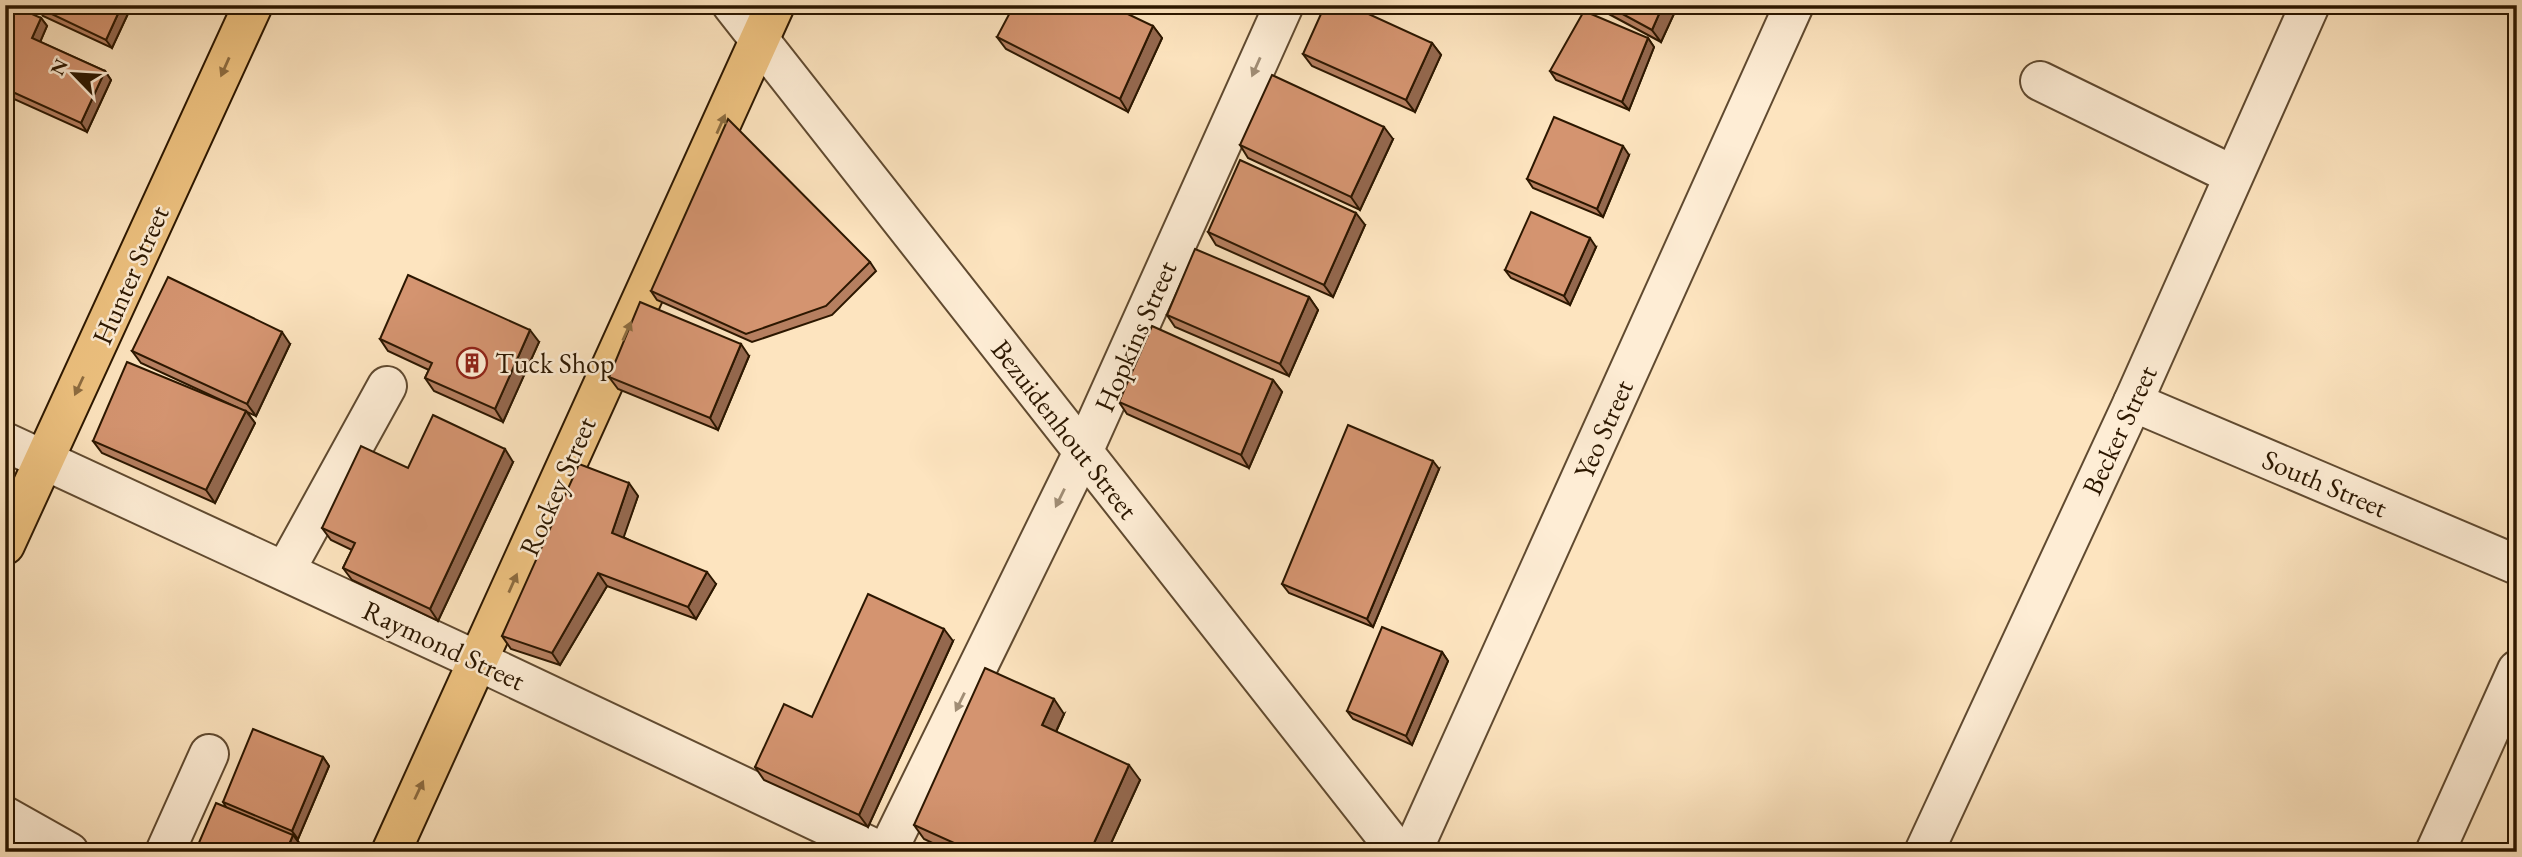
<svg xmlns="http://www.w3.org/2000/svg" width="2522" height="857" font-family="'EB Garamond',serif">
<rect width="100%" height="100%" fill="#fde4bf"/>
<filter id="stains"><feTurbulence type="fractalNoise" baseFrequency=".00286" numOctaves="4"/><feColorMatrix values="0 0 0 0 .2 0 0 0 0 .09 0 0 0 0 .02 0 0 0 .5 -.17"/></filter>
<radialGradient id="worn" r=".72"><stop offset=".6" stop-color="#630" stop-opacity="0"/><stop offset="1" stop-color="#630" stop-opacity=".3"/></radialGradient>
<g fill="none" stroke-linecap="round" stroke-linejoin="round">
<g stroke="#604a30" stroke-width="42">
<g id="minor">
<polyline points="732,5 1398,852"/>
<polyline points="2040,81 2233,175"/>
<polyline points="2133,402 2517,565"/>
<polyline points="5,442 478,661 882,852"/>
<polyline points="285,571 387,386"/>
<polyline points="5,816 69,852"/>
<polyline points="165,852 209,754"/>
<polyline points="887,852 1083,452 1284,5"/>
<polyline points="1412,852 1794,5"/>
<polyline points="1924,852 2133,402 2310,5"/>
<polyline points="2435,852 2517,670"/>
</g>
</g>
<g stroke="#2c1700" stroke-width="42">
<g id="major">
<polyline points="5,545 253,5"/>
<polyline points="391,852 775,5"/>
</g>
</g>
<use href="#minor" stroke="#feedd5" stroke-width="38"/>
<use href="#major" stroke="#eec280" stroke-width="38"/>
</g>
<g fill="#b67f60" stroke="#2c1700" stroke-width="2">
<polygon points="132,5 112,48 43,16 37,7"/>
<polygon points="1592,5 1678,5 1661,42"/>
<polygon points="5,13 41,18 47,26 40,42 105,71 111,80 87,132 12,98 7,109 5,108"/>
<polygon points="1153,26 1162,38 1128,112 1006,49 997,37"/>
<polygon points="1648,38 1654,47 1629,110 1556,80 1550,71"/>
<polygon points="1432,43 1441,55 1415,112 1312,66 1303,54"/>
<polygon points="1393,139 1360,210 1248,158 1240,145"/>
<polygon points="1629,155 1603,217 1533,188 1527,179"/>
<polygon points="1365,225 1333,297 1216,245 1208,232"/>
<polygon points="1596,247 1570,305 1511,278 1505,270"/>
<polygon points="870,262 876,271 832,315 752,342 657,300 651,291"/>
<polygon points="1309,297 1318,310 1289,376 1175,327 1167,315"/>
<polygon points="380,339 539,342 503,422 434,391 425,378 429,370 388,351"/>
<polygon points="290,344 256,416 247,412 255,423 215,503 102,453 93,441 236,407 141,363 132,351"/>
<polygon points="749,356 718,430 618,389 609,377"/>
<polygon points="1273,380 1282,392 1249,468 1127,414 1119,402"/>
<polygon points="513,462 438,621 352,580 343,568 352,550 331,540 322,528 408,468"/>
<polygon points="1439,469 1373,627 1289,593 1282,584"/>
<polygon points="638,496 623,537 716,584 696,619 607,586 560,665 511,649 502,636"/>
<polygon points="953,641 868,827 764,780 755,767 812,717"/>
<polygon points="1442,652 1448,661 1412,745 1353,719 1347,711"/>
<polygon points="1064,714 1056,732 1140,780 1107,852 951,852 924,839 914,825"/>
<polygon points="323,757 329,766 298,839 296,838 302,847 300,852 195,852 226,807 223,802"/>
</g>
<g fill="#94684e" stroke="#2c1700" stroke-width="2">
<polygon points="122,5 132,5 112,48 106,40"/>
<polygon points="1663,5 1678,5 1661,42 1652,30"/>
<polygon points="41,18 47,26 38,47 32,38"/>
<polygon points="1153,26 1162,38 1128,112 1120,99"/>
<polygon points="1648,38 1654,47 1629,110 1622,102"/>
<polygon points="1432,43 1441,55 1415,112 1406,100"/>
<polygon points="105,71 111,80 87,132 81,123"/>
<polygon points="6,89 12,98 7,109 5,107"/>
<polygon points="1384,127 1393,139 1360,210 1351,197"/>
<polygon points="1623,146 1629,155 1603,217 1597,209"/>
<polygon points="1356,213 1365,225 1333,297 1324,285"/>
<polygon points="1590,238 1596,247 1570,305 1564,296"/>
<polygon points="1309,297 1318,310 1289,376 1280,364"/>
<polygon points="530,330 539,342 503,422 495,409"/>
<polygon points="282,332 290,344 256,416 247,404"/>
<polygon points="741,344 749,356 718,430 710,418"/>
<polygon points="1273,380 1282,392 1249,468 1241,455"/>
<polygon points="246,411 255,423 215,503 206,490"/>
<polygon points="505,449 513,462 438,621 430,609"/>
<polygon points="1433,461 1439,469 1373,627 1367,619"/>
<polygon points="629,483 638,496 621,545 612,533"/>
<polygon points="707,572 716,584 696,619 688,607"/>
<polygon points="598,573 607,586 560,665 552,653"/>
<polygon points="944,629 953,641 868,827 859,815"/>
<polygon points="1442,652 1448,661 1412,745 1406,736"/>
<polygon points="1054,699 1064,714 1052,740 1042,725"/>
<polygon points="323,757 329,766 298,839 292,831"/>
<polygon points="1129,765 1140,780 1107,852 1090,852"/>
<polygon points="293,835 302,847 300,852 286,852"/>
</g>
<g fill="#d49470" stroke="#2c1700" stroke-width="2">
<polygon points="9,5 12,5 41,18 32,38 105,71 81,123 6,89 5,90 5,13"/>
<polygon points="38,5 122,5 106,40 37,7"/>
<polygon points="1014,5 1109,5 1153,26 1120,99 997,37"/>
<polygon points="1325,5 1349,5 1432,43 1406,100 1303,54"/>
<polygon points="1606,5 1663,5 1652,30"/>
<polygon points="1584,11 1648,38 1622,102 1550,71"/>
<polygon points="1272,75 1384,127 1351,197 1240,145"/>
<polygon points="1554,117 1623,146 1597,209 1527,179"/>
<polygon points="728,119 870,262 826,306 746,334 651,291"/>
<polygon points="1240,160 1356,213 1324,285 1208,232"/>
<polygon points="1531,212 1590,238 1564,296 1505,270"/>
<polygon points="1195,249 1309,297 1280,364 1167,315"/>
<polygon points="408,275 530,330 495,409 425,378 432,363 380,339"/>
<polygon points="168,277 282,332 247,404 132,351"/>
<polygon points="640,302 741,344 710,418 609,377"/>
<polygon points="1152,326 1273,380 1241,455 1119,402"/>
<polygon points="127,362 246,411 206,490 93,441"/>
<polygon points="433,415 505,449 430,609 343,568 355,543 322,528 361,446 408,468"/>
<polygon points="1348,425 1433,461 1367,619 1282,584"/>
<polygon points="579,464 629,483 612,533 707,572 688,607 598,573 552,653 502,636"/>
<polygon points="868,594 944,629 859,815 755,767 784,704 812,717"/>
<polygon points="1382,627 1442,652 1406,736 1347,711"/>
<polygon points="985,668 1054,699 1042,725 1129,765 1090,852 974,852 914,825"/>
<polygon points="253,729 323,757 292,831 223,802"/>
<polygon points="216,803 293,835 286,852 195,852"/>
</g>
<defs><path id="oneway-solid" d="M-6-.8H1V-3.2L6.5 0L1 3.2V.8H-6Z" transform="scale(1.75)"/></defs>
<g fill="#8d6c40">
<use href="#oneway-solid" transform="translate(225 67) rotate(114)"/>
<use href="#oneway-solid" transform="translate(721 124) rotate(-66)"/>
<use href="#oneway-solid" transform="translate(627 331) rotate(-66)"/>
<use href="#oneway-solid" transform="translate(79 386) rotate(115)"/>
<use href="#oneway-solid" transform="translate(513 583) rotate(-66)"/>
<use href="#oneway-solid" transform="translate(419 790) rotate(-65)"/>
</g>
<g fill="#a08d75">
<use href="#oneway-solid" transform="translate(1256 67) rotate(114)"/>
<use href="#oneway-solid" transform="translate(1060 498) rotate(116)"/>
<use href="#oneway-solid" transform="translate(960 702) rotate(116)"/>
</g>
<defs>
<g id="building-ring" transform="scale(1.575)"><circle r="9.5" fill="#feedd5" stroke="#8f2418" stroke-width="1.5"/><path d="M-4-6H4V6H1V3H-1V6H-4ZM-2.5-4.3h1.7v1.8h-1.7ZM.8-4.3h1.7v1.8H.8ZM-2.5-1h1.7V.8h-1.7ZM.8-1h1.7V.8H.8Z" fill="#8f2418"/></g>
</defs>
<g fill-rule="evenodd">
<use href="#building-ring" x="472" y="363"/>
</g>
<g text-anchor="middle" stroke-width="5" stroke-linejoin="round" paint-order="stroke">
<g font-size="28" fill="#2c1700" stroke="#feedd5">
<text transform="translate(130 275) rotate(-66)" y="10">Hunter Street</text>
<text transform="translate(1135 336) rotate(-66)" y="10">Hopkins Street</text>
<text transform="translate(1065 429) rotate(52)" y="10">Bezuidenhout Street</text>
<text transform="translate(1603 429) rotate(-66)" y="10">Yeo Street</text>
<text transform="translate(2119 430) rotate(-65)" y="10">Becker Street</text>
<text transform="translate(2325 483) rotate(23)" y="10">South Street</text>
<text transform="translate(557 486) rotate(-66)" y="10">Rockey Street</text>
<text transform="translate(444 645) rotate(25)" y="10">Raymond Street</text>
</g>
<g font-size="28" fill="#2c1700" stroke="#feedd5" text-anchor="start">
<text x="495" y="373">Tuck Shop</text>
</g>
</g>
<rect width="2522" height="857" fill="none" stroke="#fde4bf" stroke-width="28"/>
<rect x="7" y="7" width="2508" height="843" fill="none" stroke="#2c1700" stroke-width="3.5"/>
<rect x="14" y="14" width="2494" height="829" fill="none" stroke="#2c1700" stroke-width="2"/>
<g transform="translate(74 74) rotate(295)" stroke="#feedd5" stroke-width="5" paint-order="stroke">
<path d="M0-5L12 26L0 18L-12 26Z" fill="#2c1700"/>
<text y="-10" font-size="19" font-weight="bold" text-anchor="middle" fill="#2c1700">N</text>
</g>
<rect width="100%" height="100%" filter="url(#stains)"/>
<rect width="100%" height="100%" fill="url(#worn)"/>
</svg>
